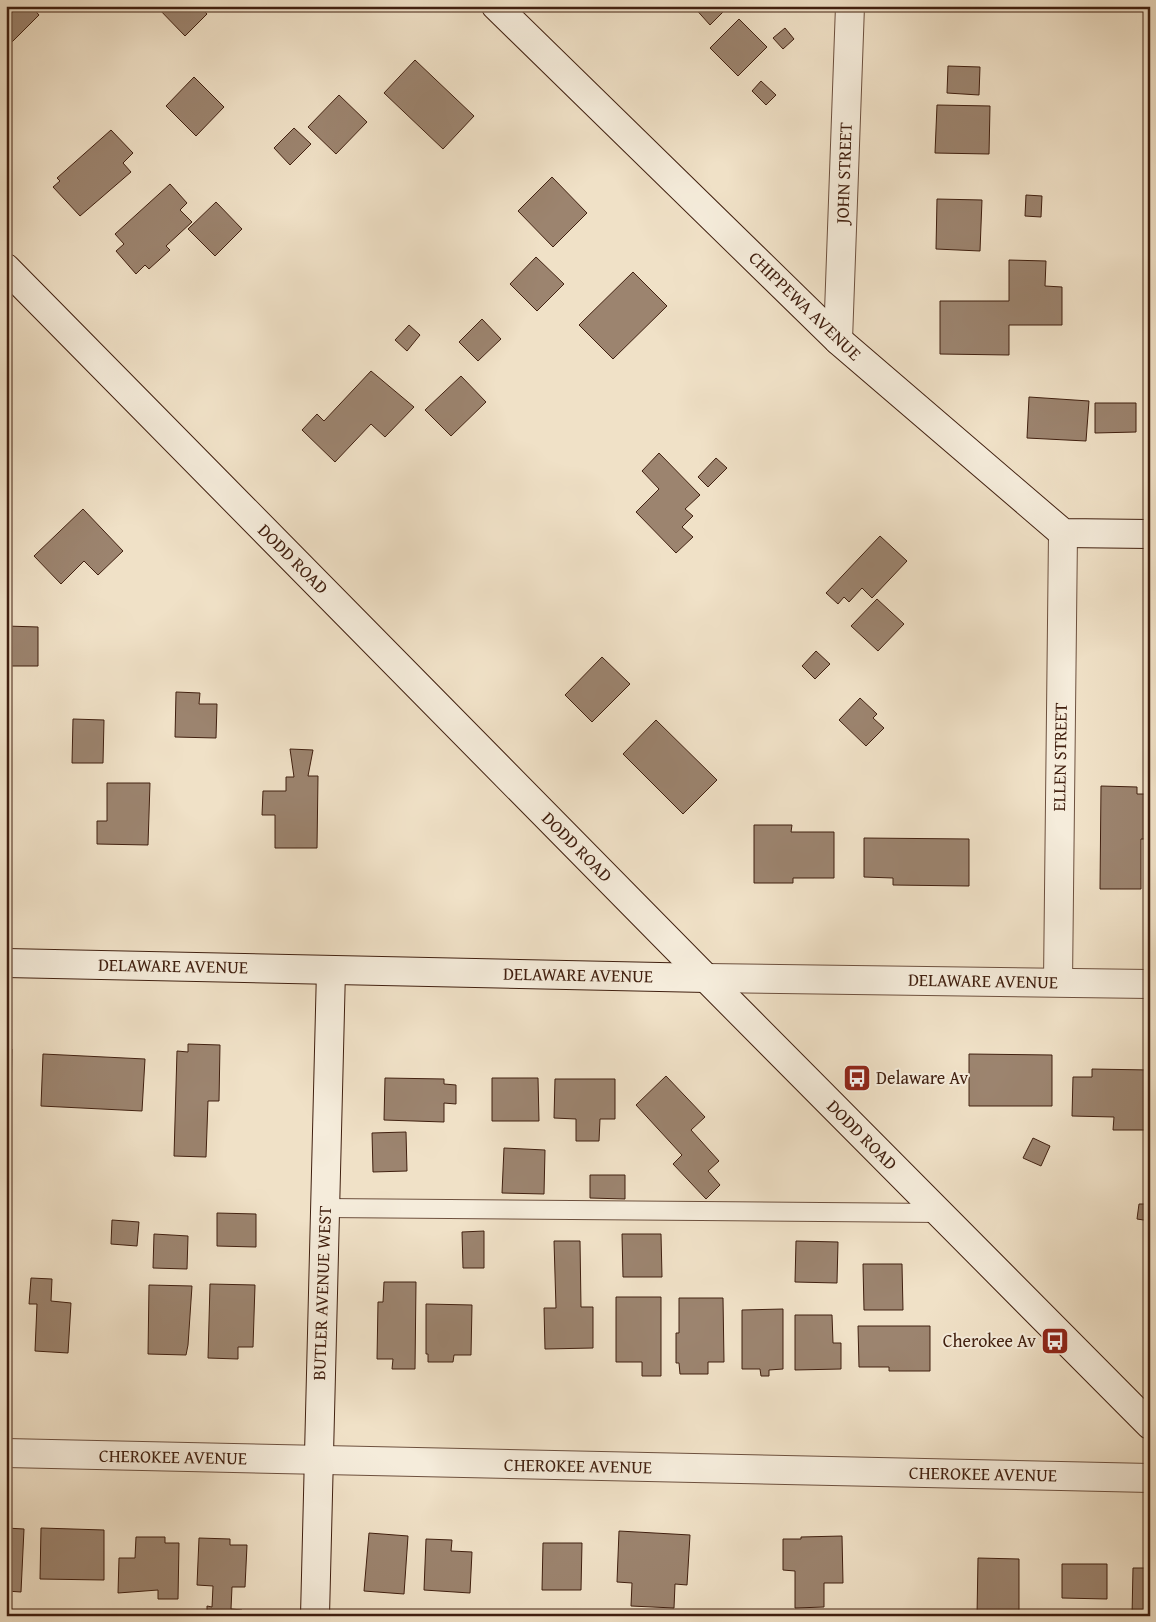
<svg xmlns="http://www.w3.org/2000/svg" width="1156" height="1622" font-family="'Gentium Book Plus',serif">
<rect width="100%" height="100%" fill="#f0e1c7"/>
<filter id="stains"><feTurbulence type="fractalNoise" baseFrequency=".004" numOctaves="4"/><feColorMatrix values="0 0 0 0 .2 0 0 0 0 .09 0 0 0 0 .02 0 0 0 .5 -.17"/></filter>
<radialGradient id="worn" r=".72"><stop offset=".6" stop-color="#630" stop-opacity="0"/><stop offset="1" stop-color="#630" stop-opacity=".3"/></radialGradient>
<g fill="#9c846f" stroke="#412010">
<polygon points="6,6 31,6 39,15 6,48"/>
<polygon points="156,6 200,6 207,14 185,36"/>
<polygon points="693,6 729,6 710,25"/>
<polygon points="739,19 767,47 738,76 710,48"/>
<polygon points="785,28 794,39 783,49 773,38"/>
<polygon points="415,60 474,116 443,149 384,93"/>
<polygon points="948,66 980,67 979,95 947,93"/>
<polygon points="194,77 224,107 196,136 166,106"/>
<polygon points="761,81 776,95 766,105 752,91"/>
<polygon points="339,95 367,122 336,154 308,127"/>
<polygon points="937,105 990,106 989,154 935,153"/>
<polygon points="294,128 311,144 290,165 274,148"/>
<polygon points="111,130 133,153 123,163 131,172 80,216 53,187 60,181 57,178"/>
<polygon points="552,177 587,213 553,247 518,211"/>
<polygon points="170,184 187,203 180,210 192,222 166,246 170,250 149,269 145,265 136,274 116,251 124,244 115,234"/>
<polygon points="1026,195 1042,196 1041,217 1025,216"/>
<polygon points="937,199 982,200 980,251 936,249"/>
<polygon points="216,202 242,229 215,256 188,229"/>
<polygon points="536,257 564,284 537,311 510,284"/>
<polygon points="1009,260 1046,261 1045,286 1062,287 1062,325 1009,325 1009,355 940,354 940,301 1009,301"/>
<polygon points="633,272 667,306 613,359 579,325"/>
<polygon points="482,319 501,339 478,361 459,342"/>
<polygon points="409,325 420,335 407,351 395,340"/>
<polygon points="371,371 414,407 385,437 371,424 335,462 302,430 317,414 324,421"/>
<polygon points="461,376 486,402 451,436 425,410"/>
<polygon points="1029,397 1089,401 1086,441 1027,438"/>
<polygon points="1095,403 1136,403 1136,432 1095,433"/>
<polygon points="659,453 700,495 685,509 693,516 682,527 693,537 676,553 636,512 659,489 642,471"/>
<polygon points="716,458 727,468 708,487 698,477"/>
<polygon points="83,509 123,551 98,575 84,561 61,584 34,556"/>
<polygon points="880,536 907,561 872,598 862,588 849,602 844,597 838,604 826,593"/>
<polygon points="877,599 904,624 878,651 851,626"/>
<polygon points="6,626 38,627 38,666 6,666"/>
<polygon points="816,651 830,664 815,679 802,666"/>
<polygon points="602,657 630,684 592,722 565,695"/>
<polygon points="176,692 200,693 199,704 217,704 216,738 175,737"/>
<polygon points="860,698 877,714 873,718 884,728 866,746 839,720"/>
<polygon points="73,719 104,720 103,763 72,763"/>
<polygon points="656,720 717,780 683,814 623,754"/>
<polygon points="290,749 313,750 308,776 318,776 317,848 275,848 275,815 262,815 263,791 286,791 286,777 294,777"/>
<polygon points="107,783 150,783 148,845 97,844 97,821 107,821"/>
<polygon points="1101,786 1137,787 1137,794 1150,794 1150,849 1149,839 1141,839 1141,889 1100,889"/>
<polygon points="754,825 792,825 791,832 834,832 834,878 793,878 793,883 754,883"/>
<polygon points="864,838 969,839 969,886 893,885 893,878 864,877"/>
<polygon points="188,1044 220,1045 219,1101 208,1101 206,1157 174,1156 177,1051 188,1052"/>
<polygon points="6,1049 12,1049 11,1098 6,1098"/>
<polygon points="43,1054 145,1059 142,1111 41,1106"/>
<polygon points="969,1054 1052,1055 1052,1106 969,1106"/>
<polygon points="1092,1069 1150,1070 1150,1130 1113,1130 1114,1117 1072,1116 1073,1077 1092,1077"/>
<polygon points="666,1076 705,1117 691,1130 719,1161 708,1171 720,1185 706,1199 673,1164 682,1155 636,1105"/>
<polygon points="385,1078 444,1079 444,1084 456,1085 456,1104 444,1103 444,1122 384,1120"/>
<polygon points="492,1078 538,1078 539,1121 492,1121"/>
<polygon points="555,1079 615,1079 615,1119 600,1119 599,1141 576,1141 576,1119 554,1118"/>
<polygon points="406,1132 407,1171 373,1172 372,1133"/>
<polygon points="1033,1138 1050,1146 1041,1166 1023,1158"/>
<polygon points="504,1148 545,1150 544,1194 502,1193"/>
<polygon points="590,1175 625,1175 625,1199 590,1198"/>
<polygon points="1139,1204 1150,1204 1150,1221 1137,1219"/>
<polygon points="217,1213 256,1214 256,1247 217,1246"/>
<polygon points="112,1220 139,1222 137,1246 111,1244"/>
<polygon points="484,1231 484,1268 463,1268 462,1232"/>
<polygon points="154,1234 188,1236 187,1269 153,1268"/>
<polygon points="622,1234 661,1234 662,1277 623,1277"/>
<polygon points="554,1241 580,1241 581,1307 593,1307 593,1348 545,1349 544,1308 556,1308"/>
<polygon points="796,1241 838,1242 837,1283 795,1282"/>
<polygon points="863,1264 902,1264 903,1310 864,1310"/>
<polygon points="31,1278 52,1279 51,1301 71,1303 68,1353 35,1351 37,1304 29,1304"/>
<polygon points="384,1282 416,1282 415,1369 392,1369 393,1359 377,1359 378,1302 383,1302"/>
<polygon points="210,1284 255,1285 253,1347 238,1347 238,1359 208,1358"/>
<polygon points="149,1285 192,1286 188,1345 186,1355 148,1354"/>
<polygon points="616,1297 661,1297 661,1376 642,1376 642,1362 616,1362"/>
<polygon points="679,1298 723,1298 724,1362 708,1362 708,1374 680,1374 679,1363 676,1363 676,1333 679,1333"/>
<polygon points="426,1304 472,1305 471,1355 454,1355 453,1362 428,1362 428,1354 426,1354"/>
<polygon points="783,1309 783,1369 769,1370 769,1376 761,1376 760,1369 742,1369 742,1310"/>
<polygon points="795,1315 832,1315 833,1343 841,1343 841,1369 795,1370"/>
<polygon points="858,1326 930,1326 930,1371 889,1371 889,1367 859,1367"/>
<polygon points="6,1528 24,1529 21,1592 6,1591"/>
<polygon points="41,1528 104,1530 104,1580 40,1579"/>
<polygon points="619,1531 690,1535 687,1585 675,1584 674,1608 631,1606 632,1583 617,1582"/>
<polygon points="369,1533 408,1536 404,1594 364,1591"/>
<polygon points="842,1536 843,1583 824,1583 824,1607 795,1608 795,1571 783,1570 783,1539 801,1539 801,1537"/>
<polygon points="136,1537 165,1537 165,1543 179,1543 178,1599 158,1599 158,1590 118,1593 119,1558 135,1558"/>
<polygon points="199,1538 230,1539 230,1545 247,1545 245,1587 232,1587 231,1609 242,1610 242,1616 207,1616 207,1606 212,1607 213,1586 197,1585"/>
<polygon points="426,1539 452,1540 451,1551 472,1552 470,1593 424,1590"/>
<polygon points="543,1543 582,1543 581,1590 542,1590"/>
<polygon points="1148,1556 1150,1556 1150,1616 1132,1616 1133,1568 1148,1568"/>
<polygon points="978,1558 1019,1559 1019,1616 977,1616"/>
<polygon points="1062,1564 1107,1564 1107,1599 1062,1598"/>
</g>
<g fill="none" stroke-linecap="round" stroke-linejoin="round">
<g stroke="#6d503e" stroke-width="20">
<polyline id="lane" points="325,1208 940,1213"/>
</g>
<g stroke="#6d503e" stroke-width="30">
<g id="street">
<polyline points="838,340 850,6"/>
<polyline points="706,978 1150,984"/>
<polyline points="1058,982 1063,533"/>
<polyline points="6,1453 1150,1478"/>
</g>
</g>
<g stroke="#412010" stroke-width="30">
<g id="secondary">
<polyline points="496,6 838,340 1063,533 1150,534"/>
<polyline points="6,268 706,978 1150,1425"/>
<polyline points="6,963 706,978"/>
<polyline points="315,1616 331,970"/>
</g>
</g>
<use href="#lane" stroke="#f5ecdb" stroke-width="18"/>
<use href="#street" stroke="#f5ecdb" stroke-width="28"/>
<use href="#secondary" stroke="#f5ecdb" stroke-width="28"/>
</g>
<defs>
<g id="bus-square" transform="scale(1.4375)"><rect x="-9" y="-9" width="18" height="18" rx="4" fill="#8f2418" stroke="#f5ecdb"/><path d="M-5-6H5V4H4V6H2V4H-2V6H-4V4H-5ZM-3.5-4V0h7V-4ZM-3.5 1.2v1.5H-2V1.2ZM2 1.2v1.5H3.5V1.2Z" fill="#fff"/></g>
</defs>
<g fill-rule="evenodd">
<use href="#bus-square" x="857" y="1078"/>
<use href="#bus-square" x="1055" y="1341"/>
</g>
<g text-anchor="middle" stroke-width="4" stroke-linejoin="round" paint-order="stroke">
<g font-size="18" fill="#412010" stroke="#f5ecdb">
<text transform="translate(844 173) rotate(-88)" y="6">JOHN STREET</text>
<text transform="translate(805 306) rotate(44)" y="6">CHIPPEWA AVENUE</text>
<text transform="translate(293 559) rotate(45)" y="6">DODD ROAD</text>
<text transform="translate(1060 757) rotate(-89)" y="6">ELLEN STREET</text>
<text transform="translate(577 847) rotate(45)" y="6">DODD ROAD</text>
<text transform="translate(173 966) rotate(1)" y="6">DELAWARE AVENUE</text>
<text transform="translate(578 975) rotate(1)" y="6">DELAWARE AVENUE</text>
<text transform="translate(983 981) rotate(1)" y="6">DELAWARE AVENUE</text>
<text transform="translate(862 1135) rotate(45)" y="6">DODD ROAD</text>
<text transform="translate(322 1293) rotate(-88)" y="6">BUTLER AVENUE WEST</text>
<text transform="translate(173 1457) rotate(1)" y="6">CHEROKEE AVENUE</text>
<text transform="translate(578 1466) rotate(1)" y="6">CHEROKEE AVENUE</text>
<text transform="translate(983 1474) rotate(1)" y="6">CHEROKEE AVENUE</text>
</g>
<g font-size="18" fill="#412010" stroke="#f5ecdb" text-anchor="start">
<text x="876" y="1084">Delaware Av</text>
<text x="1036" y="1347" text-anchor="end">Cherokee Av</text>
</g>
</g>
<rect width="1156" height="1622" fill="none" stroke="#f0e1c7" stroke-width="25"/>
<rect x="8" y="8" width="1141" height="1607" fill="none" stroke="#412010" stroke-width="2.5"/>
<rect x="12" y="12" width="1131" height="1597" fill="none" stroke="#412010"/>
<rect width="100%" height="100%" filter="url(#stains)"/>
<rect width="100%" height="100%" fill="url(#worn)"/>
</svg>
